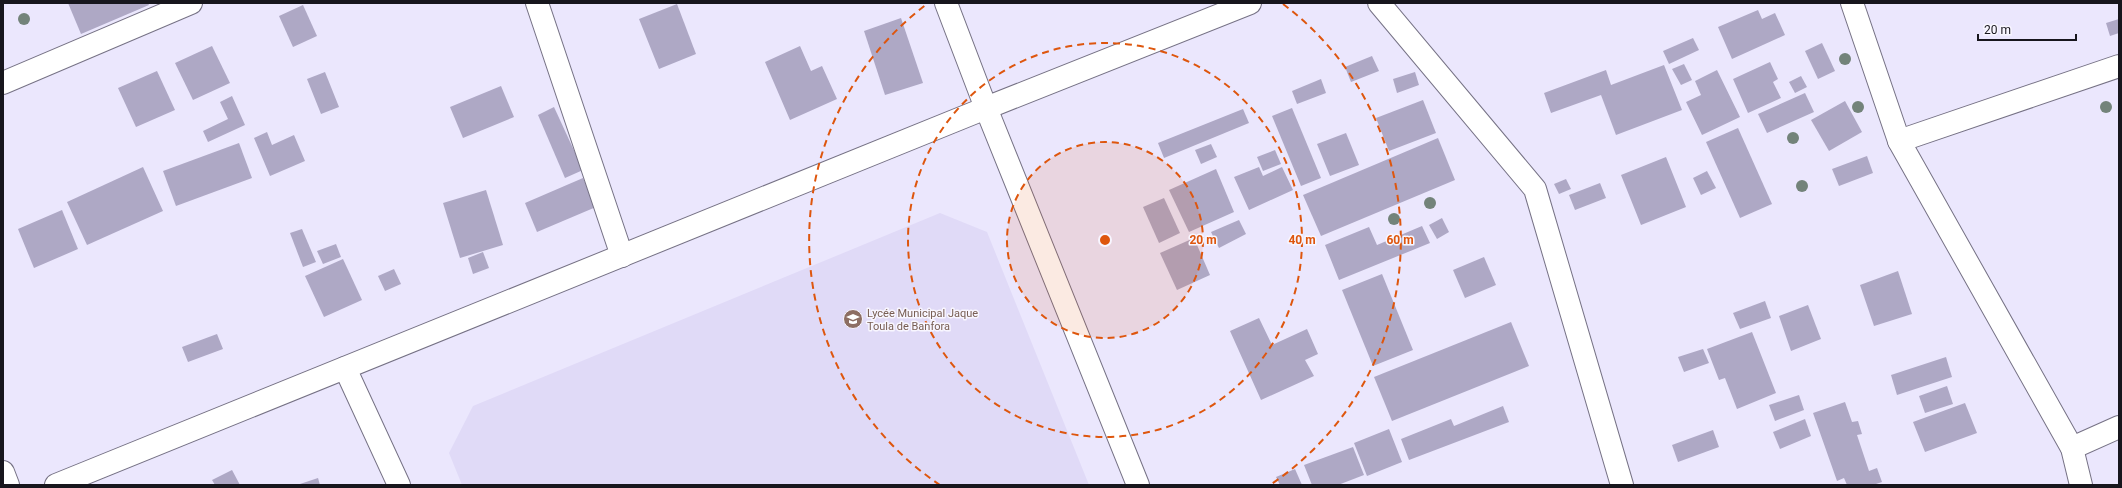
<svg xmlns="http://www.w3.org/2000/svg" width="2122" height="488" font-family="Roboto,sans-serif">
<rect width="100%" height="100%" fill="#ebe7fd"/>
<polygon fill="#e0daf7" points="940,213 987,232 1089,485 462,485 449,453 473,406"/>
<g fill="#aea8c5">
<polygon points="68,3 148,3 149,5 81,34"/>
<polygon points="677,4 696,54 659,69 639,19"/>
<polygon points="303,5 317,36 293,47 279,16"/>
<polygon points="1758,10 1762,19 1775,13 1785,35 1732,59 1718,27"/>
<polygon points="901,18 923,83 885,95 864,31"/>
<polygon points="2119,19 2119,33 2110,36 2106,23"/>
<polygon points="1693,38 1699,50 1669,64 1663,51"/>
<polygon points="1822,43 1835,71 1818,79 1805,51"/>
<polygon points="212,46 230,83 193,100 175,63"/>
<polygon points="800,46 811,71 822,66 837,99 790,120 765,62"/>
<polygon points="1372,56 1379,71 1351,82 1345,67"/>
<polygon points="1770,62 1778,79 1773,82 1781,98 1748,113 1733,79"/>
<polygon points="1684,64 1692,80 1681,85 1672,69"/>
<polygon points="1664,65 1682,110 1616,135 1601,95 1551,113 1544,93 1606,70 1611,85"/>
<polygon points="1717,70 1740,117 1702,135 1686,102 1701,95 1695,81"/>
<polygon points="157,71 175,110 136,127 118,88"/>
<polygon points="325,72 339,107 321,114 307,79"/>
<polygon points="1415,72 1419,85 1397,93 1393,79"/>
<polygon points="1801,76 1807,87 1795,93 1789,82"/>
<polygon points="1321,79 1326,93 1297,104 1292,91"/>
<polygon points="501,86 514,117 463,138 450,107"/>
<polygon points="1805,93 1814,112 1767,133 1758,114"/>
<polygon points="232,96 245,125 208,142 203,131 228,119 220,102"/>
<polygon points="1423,100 1436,133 1389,151 1376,118"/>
<polygon points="1845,101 1862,132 1829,151 1811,120"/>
<polygon points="554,107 583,170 565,178 538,115"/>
<polygon points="1292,108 1321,178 1301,186 1272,116"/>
<polygon points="1243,109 1249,123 1164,158 1158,143"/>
<polygon points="1738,128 1772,204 1740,218 1706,142"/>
<polygon points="267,132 272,145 294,135 305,161 270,176 254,138"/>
<polygon points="1346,133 1359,165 1330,176 1317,144"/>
<polygon points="1438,138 1455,180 1321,236 1303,195"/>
<polygon points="239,143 252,178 176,206 163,171"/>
<polygon points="1211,144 1217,157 1201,164 1195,150"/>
<polygon points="1275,150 1281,164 1263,171 1257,157"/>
<polygon points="1867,156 1873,173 1839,186 1832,169"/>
<polygon points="1666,157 1686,207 1641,225 1621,175"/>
<polygon points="143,167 163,211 87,245 67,202"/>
<polygon points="1259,167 1263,176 1282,167 1293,190 1249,210 1234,177"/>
<polygon points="1216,169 1234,212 1189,232 1169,190"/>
<polygon points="1707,171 1716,188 1701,195 1693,178"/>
<polygon points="583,178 596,207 537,232 525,203"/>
<polygon points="1566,179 1571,189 1559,194 1554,184"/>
<polygon points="1600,183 1606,198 1575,210 1569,195"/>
<polygon points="486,190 503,245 460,258 443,203"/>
<polygon points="1164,198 1180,233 1159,243 1143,207"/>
<polygon points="62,210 78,249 34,268 18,229"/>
<polygon points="1442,218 1449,232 1437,239 1429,225"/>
<polygon points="1239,220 1246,234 1219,248 1211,232"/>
<polygon points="1422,226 1430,243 1339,280 1325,245 1369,227 1377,245"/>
<polygon points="302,229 316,262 303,267 290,233"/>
<polygon points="1194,238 1210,275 1177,290 1160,253"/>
<polygon points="336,244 341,257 323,264 317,251"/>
<polygon points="483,252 489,268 473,274 468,258"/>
<polygon points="1484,257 1496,285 1465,298 1453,270"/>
<polygon points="343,259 362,300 324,317 305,276"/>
<polygon points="394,269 401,284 385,291 378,276"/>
<polygon points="1898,271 1912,314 1874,326 1860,285"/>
<polygon points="1382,274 1413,350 1373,366 1342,290"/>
<polygon points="1765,301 1771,318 1740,329 1733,313"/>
<polygon points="1808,305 1821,339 1791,351 1779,316"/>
<polygon points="1259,318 1272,345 1307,329 1318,354 1305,360 1314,376 1261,400 1230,331"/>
<polygon points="1511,322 1529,366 1392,421 1374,377"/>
<polygon points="1752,332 1776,393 1737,409 1725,378 1719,380 1707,349"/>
<polygon points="217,334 223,349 188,362 182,347"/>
<polygon points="1703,349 1709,363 1684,372 1678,357"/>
<polygon points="1946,357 1952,377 1897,395 1891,375"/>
<polygon points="1947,386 1953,404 1925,413 1919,396"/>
<polygon points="1799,395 1804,410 1775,421 1769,405"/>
<polygon points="1845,402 1852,422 1858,421 1862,434 1857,435 1869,471 1877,468 1882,482 1873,485 1847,485 1844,478 1837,481 1813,413"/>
<polygon points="1965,403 1977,433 1925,452 1913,422"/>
<polygon points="1503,406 1509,422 1409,460 1401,439 1451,419 1454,426"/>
<polygon points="1805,419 1811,436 1780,449 1773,432"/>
<polygon points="1389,429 1402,462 1367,476 1354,443"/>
<polygon points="1713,430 1719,447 1678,462 1672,445"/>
<polygon points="1353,447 1364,475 1338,485 1312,485 1304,465"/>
<polygon points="1295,469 1302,485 1280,485 1276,477"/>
<polygon points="232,470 240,485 215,485 212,480"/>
<polygon points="318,478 320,485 297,485"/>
</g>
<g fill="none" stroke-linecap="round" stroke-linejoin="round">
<g stroke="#767285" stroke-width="24">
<g id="street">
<polyline points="537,3 622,256"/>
<polyline points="1379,3 1535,189 1622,485"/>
<polyline points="1852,3 1899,141 2072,448 2081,485"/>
<polyline points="3,83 191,3"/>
<polyline points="986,108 1250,3"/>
<polyline points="1899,141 2119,66"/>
<polyline points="345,368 399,485"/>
<polyline points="2072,448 2119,427"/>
<polyline points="3,472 8,485"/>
</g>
</g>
<g stroke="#767285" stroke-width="24">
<g id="secondary">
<polyline points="946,3 986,108 1138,485"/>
<polyline points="56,485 986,108"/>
</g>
</g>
<use href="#street" stroke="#fff" stroke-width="22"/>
<use href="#secondary" stroke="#fff" stroke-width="22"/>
</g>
<g fill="#73837a">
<circle cx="24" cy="19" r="6"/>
<circle cx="1845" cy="59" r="6"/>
<circle cx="1858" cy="107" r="6"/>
<circle cx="2106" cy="107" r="6"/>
<circle cx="1793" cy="138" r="6"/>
<circle cx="1802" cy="186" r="6"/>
<circle cx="1430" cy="203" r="6"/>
<circle cx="1394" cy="219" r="6"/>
</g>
<circle cx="1105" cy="240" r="98" fill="#de560d" fill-opacity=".12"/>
<g fill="none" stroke="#de560d" stroke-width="2" stroke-dasharray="7 5">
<circle cx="1105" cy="240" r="98"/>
<circle cx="1105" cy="240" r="197"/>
<path d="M940 485A295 295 0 0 1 927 4M1283 4A295 295 0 0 1 1270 485"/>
</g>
<defs>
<g id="school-disc" transform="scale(1)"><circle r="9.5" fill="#8d6e63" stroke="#f8f6ff"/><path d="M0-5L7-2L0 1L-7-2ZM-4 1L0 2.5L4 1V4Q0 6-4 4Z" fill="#fff"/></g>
</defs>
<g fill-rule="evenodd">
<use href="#school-disc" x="853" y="319"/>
</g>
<g text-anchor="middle" stroke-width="3" stroke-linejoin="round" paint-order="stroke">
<g font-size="11" fill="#785e54" stroke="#f8f6ff" text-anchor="start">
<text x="867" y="317">Lycée Municipal Jaque<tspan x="867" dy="13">Toula de Banfora</tspan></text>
</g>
</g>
<circle cx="1105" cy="240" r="6" fill="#de560d" stroke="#f8f6ff" stroke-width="2"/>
<g font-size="12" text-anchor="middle" font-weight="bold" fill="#de560d" stroke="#f8f6ff" stroke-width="3" stroke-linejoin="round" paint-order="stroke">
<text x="1203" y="244">20 m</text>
<text x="1302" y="244">40 m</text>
<text x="1400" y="244">60 m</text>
</g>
<rect width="2122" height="488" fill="none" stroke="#17161d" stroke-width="8"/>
<path d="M1978 34v6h98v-6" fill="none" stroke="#17161d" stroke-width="2"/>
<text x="1984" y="34" font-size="12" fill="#17161d" stroke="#f8f6ff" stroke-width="3" paint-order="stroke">20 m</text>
</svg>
